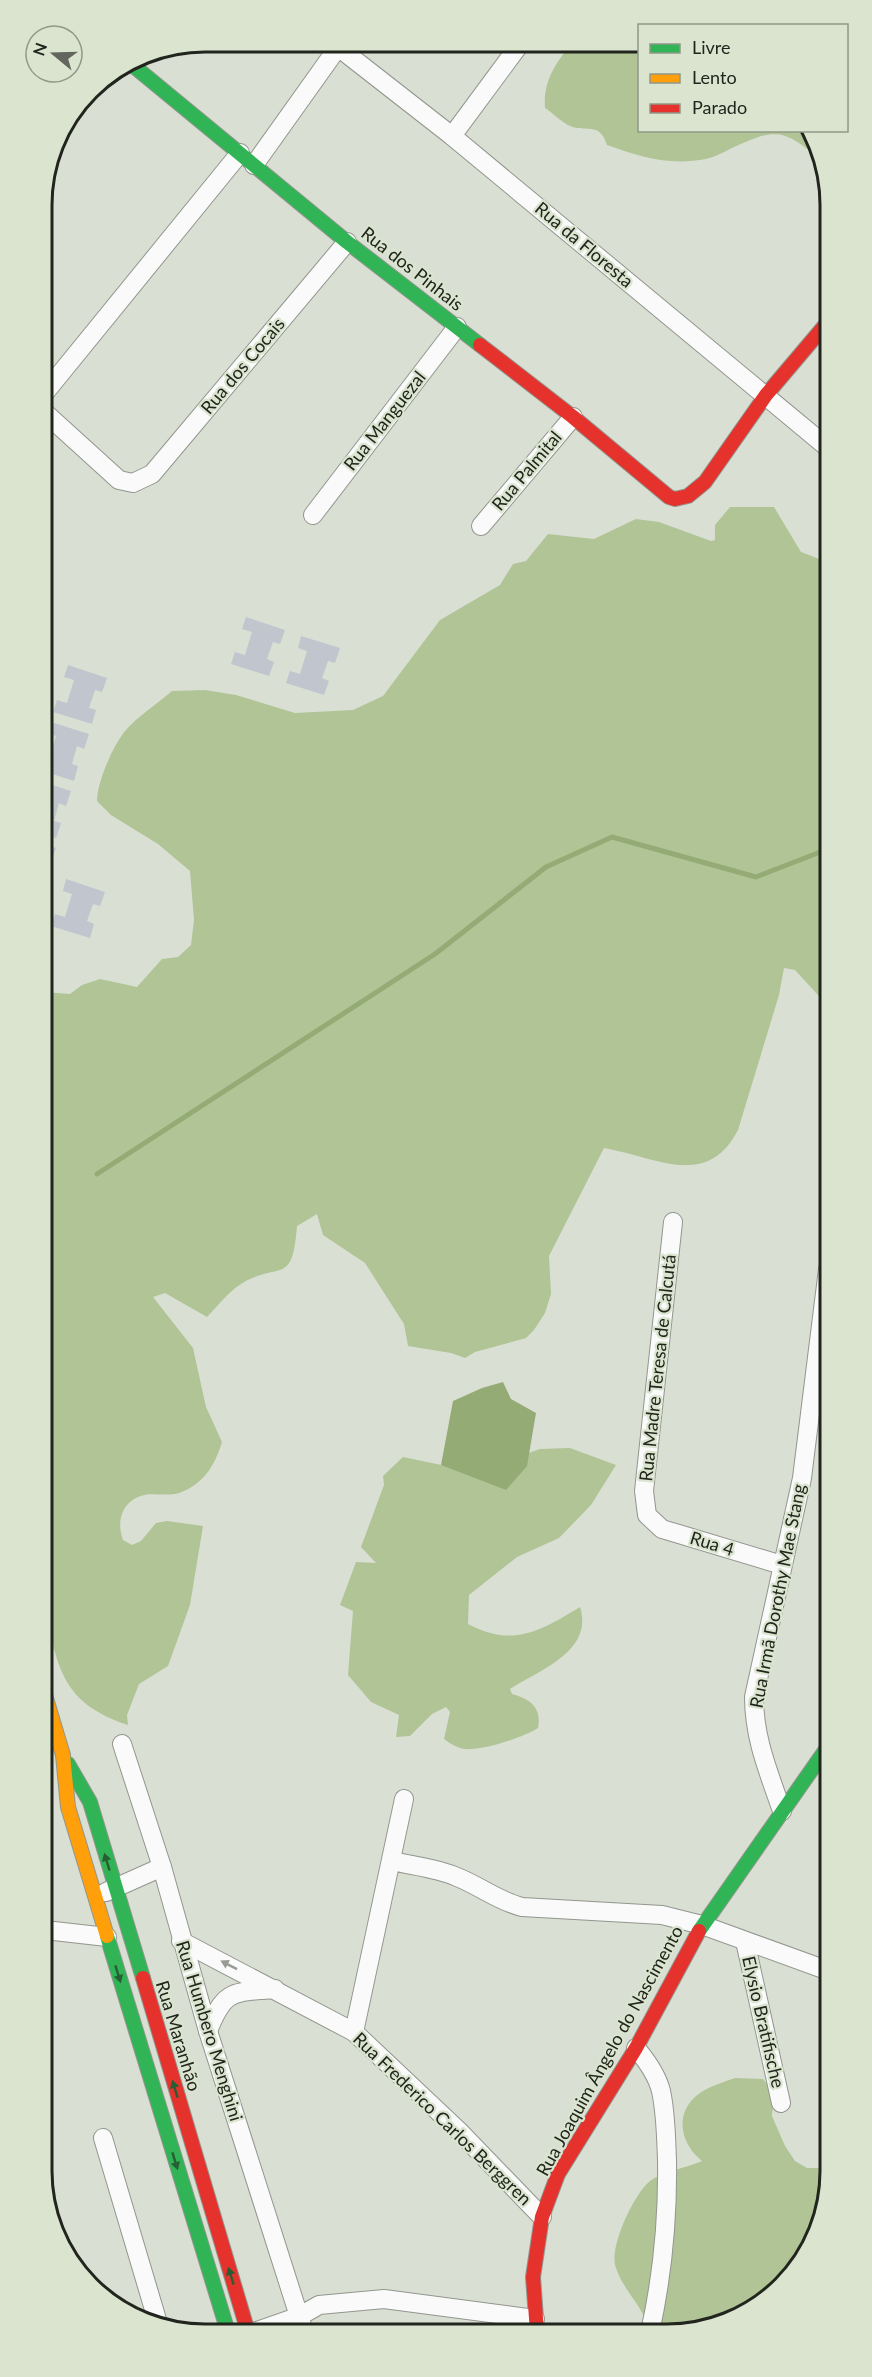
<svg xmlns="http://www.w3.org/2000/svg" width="872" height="2377" font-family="Lato,sans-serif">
<rect width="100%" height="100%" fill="#dadfd4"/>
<g fill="#b0c496">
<path d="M571,44L639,45L640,130L804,131L818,158C783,127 773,129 732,148C724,152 715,157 706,159C670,166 641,157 607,145C599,120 586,134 568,125C560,121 553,113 545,108C543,82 555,64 571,44Z"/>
<path d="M730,507H774L801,552L827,562L828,1006L795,970L784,968L779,995L738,1130C707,1190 656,1157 604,1148L549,1256L551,1294L545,1313L534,1330L526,1338L475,1352L465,1358L451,1353L408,1346L404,1324L365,1263L323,1235L317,1214L297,1226C292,1288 280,1260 241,1284C228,1292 217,1307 207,1317L165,1293L153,1297L193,1348L206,1407L222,1442C215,1465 204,1484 179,1493C167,1497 150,1491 138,1497C120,1505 117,1524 123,1540L132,1545L141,1541L156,1523L167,1521L203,1526L190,1605L168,1666L139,1684L127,1715L128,1725C62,1703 59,1670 44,1608V992L70,994L82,985L100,979L137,987L162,959L178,957L191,945L194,920L190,871L158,844L111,815L97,801C97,782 113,746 125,731C138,716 157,704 172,691L205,690L236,695L295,713L353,710L383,696L440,620L500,585L513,564L526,561L548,534L594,539L636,519L659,522L711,541L715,540V525Z"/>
<path d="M570,1448L616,1465L591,1505L559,1538L517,1557L469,1595L468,1624C513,1648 540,1631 580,1607C594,1651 540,1670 510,1689L512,1694C530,1699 542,1707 538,1728C524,1737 487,1749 470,1749C460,1750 452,1745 444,1739L450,1712L446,1707L432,1714L410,1736L396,1737L399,1715L371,1702L348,1675L353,1611L340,1605L356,1562L376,1563L361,1547L384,1485L383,1476L403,1457L475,1472L540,1449Z"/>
<path d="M735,2078L763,2079L774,2093L772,2116L785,2146L795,2161L807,2168H830C830,2248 775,2311 700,2331C686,2335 666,2332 650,2332C645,2308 624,2292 616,2268C608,2248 634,2194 650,2181C661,2173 688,2167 702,2161C679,2143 674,2111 700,2093C710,2086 724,2082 735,2078Z"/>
</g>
<polygon fill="#95ab76" points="503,1382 511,1399 536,1413 527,1466 506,1490 441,1465 453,1401 482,1388"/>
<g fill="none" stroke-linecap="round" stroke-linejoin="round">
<polyline stroke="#95ab76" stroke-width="5" points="97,1174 435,954 546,867 612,837 756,877 828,849"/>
</g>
<g fill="#c0c5ce">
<polygon points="246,617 285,630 280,644 273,642 267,659 274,662 269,676 231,664 235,652 245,655 252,632 242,629"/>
<polygon points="301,636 340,648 335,663 328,661 322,678 329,681 324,695 286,683 290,671 300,674 307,651 298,648"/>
<polygon points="68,665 107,678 102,692 95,690 89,708 96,710 92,724 53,712 57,700 67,703 74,680 64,677"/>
<polygon points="51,722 89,734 84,749 77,746 72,764 78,766 74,781 43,771 43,758 49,760 56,736 47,733"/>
<polygon points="43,782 71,791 66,806 59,803 54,821 61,823 56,838 43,834"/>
<polygon points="43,844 56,848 51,862 43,860"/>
<polygon points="66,879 105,892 100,906 93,904 87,921 94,924 90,938 51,926 55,914 65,917 72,894 63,891"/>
</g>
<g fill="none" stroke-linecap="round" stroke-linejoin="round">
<g stroke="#92968e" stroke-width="20">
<g id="street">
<polyline points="338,47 452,136 827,447"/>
<polyline points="452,136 520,44"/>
<polyline points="254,165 341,43"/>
<polyline points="43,395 240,153"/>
<polyline points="43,411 119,480 133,483 152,474 347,242"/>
<polyline points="313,515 457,327"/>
<polyline points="481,526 573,417"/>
<polyline points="673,1222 644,1491 647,1515 662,1529 782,1565"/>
<polyline points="122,1744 162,1867 208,2031 304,2332"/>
<path d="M782,1811C769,1773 754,1739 754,1697L802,1478L828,1269"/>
<path d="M392,1861C413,1866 437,1868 457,1877C480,1886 498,1901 522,1907L662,1915L702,1925L829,1971"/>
<polyline points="106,1892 162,1867"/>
<polyline points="45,1930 107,1937"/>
<polyline points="181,1941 354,2032 459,2131 542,2217"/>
<polyline points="745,1941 781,2103"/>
<path d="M208,2031C225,1988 233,1993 275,1989"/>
<polyline points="354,2032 404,1799"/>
<path d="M636,2048C647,2061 657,2075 661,2091C666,2114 666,2137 667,2160C668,2220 663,2273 650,2332"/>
<polyline points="103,2138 158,2323"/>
<polyline points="254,2332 300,2316 319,2305 384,2299 535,2319"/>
</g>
</g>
<g stroke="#92968e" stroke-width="16">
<g id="fast">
<polyline points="130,63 347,242 480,345"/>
<polyline points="68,1764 90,1802 143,1978"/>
<polyline points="699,1931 829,1745"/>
<polyline points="107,1936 228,2332"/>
</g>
</g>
<g stroke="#92968e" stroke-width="16">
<polyline id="slow" points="45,1695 63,1755 68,1807 107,1936"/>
</g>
<g stroke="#92968e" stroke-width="16">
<g id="jam">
<polyline points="480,345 573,417 669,497 675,499 688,496 705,482 766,395 827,323"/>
<polyline points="143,1978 248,2332"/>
<polyline points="537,2332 533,2277 542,2217 558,2174 636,2048 699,1931"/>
</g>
</g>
<use href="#street" stroke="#f9faf9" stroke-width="18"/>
<use href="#fast" stroke="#30b455" stroke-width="14"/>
<use href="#slow" stroke="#ff9f0a" stroke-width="14"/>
<use href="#jam" stroke="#e5322d" stroke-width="14"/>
</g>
<defs><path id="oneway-solid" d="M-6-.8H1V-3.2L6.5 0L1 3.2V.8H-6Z" transform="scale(1.5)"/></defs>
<g fill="#275e33">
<use href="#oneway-solid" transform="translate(107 1862) rotate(-107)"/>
<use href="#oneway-solid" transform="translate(118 1974) rotate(73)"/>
<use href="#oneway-solid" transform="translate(175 2089) rotate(-107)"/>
<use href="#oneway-solid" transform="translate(175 2161) rotate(73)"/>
<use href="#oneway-solid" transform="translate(231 2276) rotate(-107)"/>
</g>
<use fill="#989a96" href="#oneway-solid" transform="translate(229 1965) rotate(-153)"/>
<g text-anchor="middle" stroke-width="4.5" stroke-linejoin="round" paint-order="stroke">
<g font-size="18" fill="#21251d" stroke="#dae4cf">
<text transform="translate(584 245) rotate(40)" y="6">Rua da Floresta</text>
<text transform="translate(412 269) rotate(38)" y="6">Rua dos Pinhais</text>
<text transform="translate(243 366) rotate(-50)" y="6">Rua dos Cocais</text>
<text transform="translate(385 421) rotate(-52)" y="6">Rua Manguezal</text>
<text transform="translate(527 471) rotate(-50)" y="6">Rua Palmital</text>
<text transform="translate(658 1368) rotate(-84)" y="6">Rua Madre Teresa de Calcutá</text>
<text transform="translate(712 1544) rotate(17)" y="6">Rua 4</text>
<text transform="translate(778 1596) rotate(-79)" y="6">Rua Irmã Dorothy Mae Stang</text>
<text transform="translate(763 2022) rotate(77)" y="6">Elysio Bratifische</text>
<text transform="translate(209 2031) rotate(73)" y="6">Rua Humbero Menghini</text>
<text transform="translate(178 2036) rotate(73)" y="6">Rua Maranhão</text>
<text transform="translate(610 2051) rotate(-61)" y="6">Rua Joaquim Ângelo do Nascimento</text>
<text transform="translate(442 2119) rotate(44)" y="6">Rua Frederico Carlos Berggren</text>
</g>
</g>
<path d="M0 0H872V2377H0ZM205 52H667A153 153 0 0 1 820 205V2171A153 153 0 0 1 667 2324H205A153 153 0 0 1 52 2171V205A153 153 0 0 1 205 52Z" fill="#dae4cf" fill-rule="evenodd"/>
<path fill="none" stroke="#21251d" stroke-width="3" d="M205 52H667A153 153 0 0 1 820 205V2171A153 153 0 0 1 667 2324H205A153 153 0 0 1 52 2171V205A153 153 0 0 1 205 52Z"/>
<rect x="638" y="24" width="210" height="108" fill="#dae4cf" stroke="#909888" stroke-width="1.5"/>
<rect x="650" y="44" width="30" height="9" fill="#30b455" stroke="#909888" stroke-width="1.5"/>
<text x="692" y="54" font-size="18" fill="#21251d">Livre</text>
<rect x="650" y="74" width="30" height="9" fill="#ff9f0a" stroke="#909888" stroke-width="1.5"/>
<text x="692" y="84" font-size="18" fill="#21251d">Lento</text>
<rect x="650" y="104" width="30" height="9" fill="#e5322d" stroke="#909888" stroke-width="1.5"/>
<text x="692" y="114" font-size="18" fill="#21251d">Parado</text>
<g transform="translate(54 54) rotate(289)"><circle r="28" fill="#dae4cf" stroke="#909888" stroke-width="1.5"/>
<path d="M0-4.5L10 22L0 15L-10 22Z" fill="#62665d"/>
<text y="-9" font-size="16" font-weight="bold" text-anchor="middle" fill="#21251d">N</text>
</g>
</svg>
